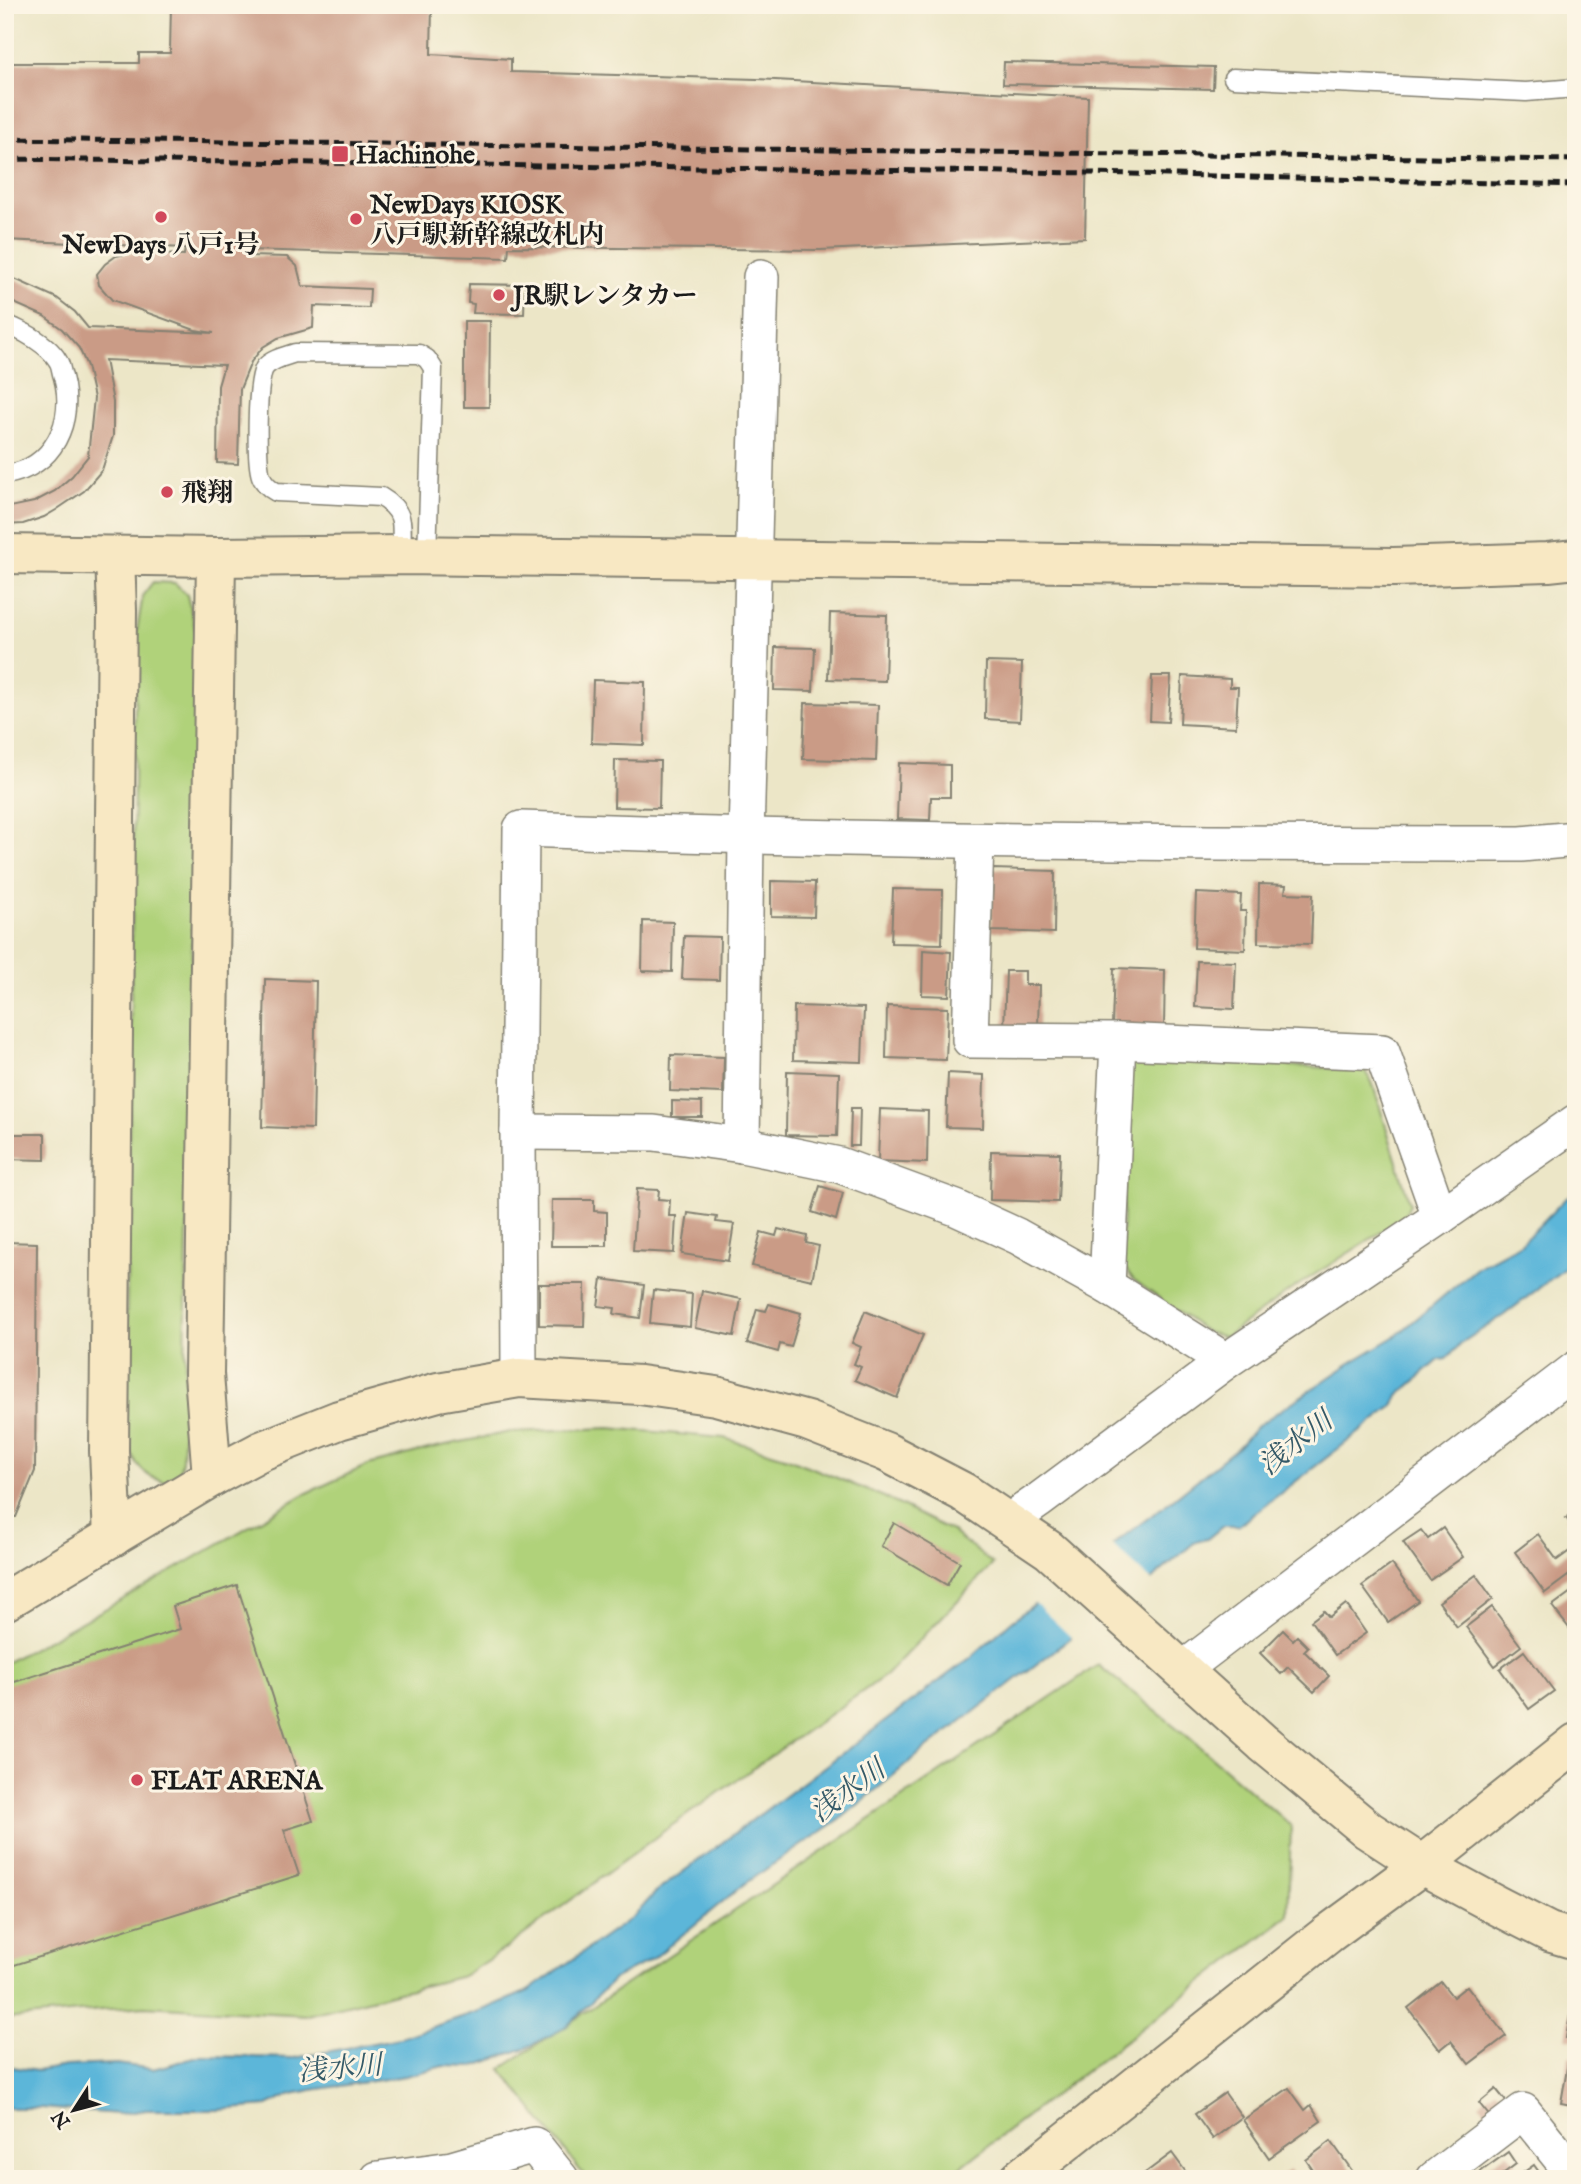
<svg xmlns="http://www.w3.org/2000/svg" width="1581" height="2184" font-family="'IM FELL English','Noto Serif JP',serif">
<rect width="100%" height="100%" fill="#fcf5e5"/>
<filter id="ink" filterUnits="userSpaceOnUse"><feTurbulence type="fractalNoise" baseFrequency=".0143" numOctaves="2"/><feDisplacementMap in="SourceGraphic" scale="14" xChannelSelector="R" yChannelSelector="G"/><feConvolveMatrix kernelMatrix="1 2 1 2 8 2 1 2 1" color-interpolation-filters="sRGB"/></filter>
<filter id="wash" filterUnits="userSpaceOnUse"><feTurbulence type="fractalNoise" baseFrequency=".00686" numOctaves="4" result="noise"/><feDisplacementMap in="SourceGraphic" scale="28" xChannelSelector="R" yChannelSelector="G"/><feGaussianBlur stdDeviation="1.57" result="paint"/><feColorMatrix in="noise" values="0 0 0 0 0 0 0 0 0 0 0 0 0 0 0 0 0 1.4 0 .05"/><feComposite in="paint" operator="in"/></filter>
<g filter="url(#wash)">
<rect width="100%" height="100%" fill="#ece6c7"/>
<g fill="#b0d27a" stroke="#66774b" stroke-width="2">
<path d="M153,582L175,583L187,595L197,636L184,1425L182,1460L179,1474L167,1482C138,1477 131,1457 125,1431L136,636L143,595Z"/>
<polygon points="1142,1057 1364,1070 1372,1082 1410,1204 1403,1218 1292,1289 1225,1337 1206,1332 1134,1280 1121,1263 1128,1068"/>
<polygon points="609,1428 724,1438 788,1458 884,1497 950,1530 993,1564 886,1675 664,1831 506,1948 463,1976 307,2015 144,2006 5,2019 5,1663 120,1601 305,1494 368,1465 436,1447 510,1432"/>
<polygon points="1098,1665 1186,1735 1291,1826 1288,1916 945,2179 587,2179 501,2069"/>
</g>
<polygon fill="#5bb6d9" stroke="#3c697a" stroke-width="2" points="1576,1191 1576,1259 1574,1261 1504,1315 1463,1342 1446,1359 1439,1360 1398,1396 1392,1407 1238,1526 1223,1526 1207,1539 1196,1541 1150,1581 1097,1618 924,1750 843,1817 744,1884 653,1959 615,1978 565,2028 526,2048 472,2067 443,2066 406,2076 312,2090 292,2094 267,2106 218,2110 146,2110 119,2114 42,2108 5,2108 5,2066 37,2071 66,2066 117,2064 153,2069 202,2056 294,2058 400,2038 488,2008 528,1991 634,1916 656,1892 970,1658 1012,1621 1176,1497 1238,1447 1257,1426 1349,1364 1396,1336 1478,1267 1521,1244 1565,1199"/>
<polygon fill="#ece6c7" points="1110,1543 1154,1583 1074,1640 1033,1601"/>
<g id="blocks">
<g fill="#ca9b86">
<polygon points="171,5 432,5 431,54 511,59 511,72 757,79 1088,97 1085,238 820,250 509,247 508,258 250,250 250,256 287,257 297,266 302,286 370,289 369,308 314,306 313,328 278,338 263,347 251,362 240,389 238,464 217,463 218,386 224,365 105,360 113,402 113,436 102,470 84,491 56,510 44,517 23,524 5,525 5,508 34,502 55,491 72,476 88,456 94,398 87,366 79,348 62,329 44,316 5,299 5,278 17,280 57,298 75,312 88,328 214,333 195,330 112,300 99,285 97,274 105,264 116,256 130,253 184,255 185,248 5,240 5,63 139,63 139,53 170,53"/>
<polygon points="1004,62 1214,67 1213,89 1003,84"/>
<polygon points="469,284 525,285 524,314 473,313 474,304 468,303"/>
<polygon points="464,321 490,321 489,407 464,407"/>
<polygon points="830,613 887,615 885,681 828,679"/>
<polygon points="775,647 815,648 813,691 774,690"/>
<polygon points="986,662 1022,663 1020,721 985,719"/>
<polygon points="1152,676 1171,676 1168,722 1150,721"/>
<polygon points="1182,676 1230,679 1230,687 1238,687 1236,727 1180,724"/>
<polygon points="593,680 645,682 644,745 591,743"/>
<polygon points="805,703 878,705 876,761 803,759"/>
<polygon points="615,760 660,761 659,808 614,807"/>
<polygon points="899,763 950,765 950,797 931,797 930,820 897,819"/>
<polygon points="993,869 1055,871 1054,933 991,931"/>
<polygon points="771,881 815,882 814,917 771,916"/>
<polygon points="1259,884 1286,885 1285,893 1313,894 1311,944 1258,943"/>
<polygon points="893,889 943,890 942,944 891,943"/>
<polygon points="1196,893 1241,895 1240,911 1246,911 1245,950 1194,948"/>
<polygon points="643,921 673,922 672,972 642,971"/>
<polygon points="684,936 720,937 719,980 682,979"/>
<polygon points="923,950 951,952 949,996 922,995"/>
<polygon points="1197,961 1236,962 1234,1009 1195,1007"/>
<polygon points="1114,968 1165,970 1164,1026 1112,1025"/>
<polygon points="1006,971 1025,971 1025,985 1039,985 1038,1029 1004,1029"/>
<polygon points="265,979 316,981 313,1129 262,1127"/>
<polygon points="794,1006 864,1008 862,1062 793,1060"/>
<polygon points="887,1006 948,1008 946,1060 886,1058"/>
<polygon points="671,1055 724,1057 723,1093 670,1091"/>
<polygon points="787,1071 839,1073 837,1136 786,1135"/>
<polygon points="948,1073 984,1075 983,1128 946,1127"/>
<polygon points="672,1101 702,1102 702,1117 672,1117"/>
<polygon points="851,1108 860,1108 859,1146 850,1146"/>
<polygon points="880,1109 928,1111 927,1163 878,1161"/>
<polygon points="5,1134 45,1134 45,1160 5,1159"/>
<polygon points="991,1151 1060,1153 1058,1202 990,1200"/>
<polygon points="820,1186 843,1193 836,1220 812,1212"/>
<polygon points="637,1189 659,1190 658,1199 670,1200 669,1216 676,1216 674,1253 633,1251"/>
<polygon points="552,1200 594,1200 594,1211 607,1212 607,1246 551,1246"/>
<polygon points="688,1213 717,1217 716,1222 734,1224 728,1261 682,1254"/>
<polygon points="778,1229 807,1236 806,1243 819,1246 812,1280 752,1266 761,1232 776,1236"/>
<polygon points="5,1242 37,1243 35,1471 16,1517 5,1517"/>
<polygon points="602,1279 644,1285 640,1318 614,1314 615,1308 598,1306"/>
<polygon points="539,1284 585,1284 584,1326 539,1325"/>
<polygon points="653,1290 692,1294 690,1327 650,1323"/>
<polygon points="702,1291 741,1299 734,1336 695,1328"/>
<polygon points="769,1304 801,1313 791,1347 780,1344 778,1352 747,1343 757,1309 766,1311"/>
<polygon points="865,1311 923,1335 897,1398 855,1380 861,1367 854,1364 861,1347 852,1343"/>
<polygon points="1576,1511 1576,1531 1566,1518"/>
<polygon points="894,1523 960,1562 947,1585 881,1546"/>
<polygon points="1443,1528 1463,1557 1430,1580 1403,1542 1421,1530 1428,1539"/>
<polygon points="1538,1534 1557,1560 1575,1547 1576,1548 1576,1570 1545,1593 1515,1552"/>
<polygon points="1392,1564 1418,1601 1388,1622 1362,1586"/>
<polygon points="1476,1575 1493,1599 1457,1627 1439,1602"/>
<polygon points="237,1585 313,1821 284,1830 299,1875 5,1968 5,1685 180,1629 173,1606"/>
<polygon points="1575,1589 1576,1590 1576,1637 1552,1606"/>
<polygon points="1346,1604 1366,1633 1335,1655 1311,1621 1324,1611 1329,1617"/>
<polygon points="1492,1607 1521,1646 1495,1666 1466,1627"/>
<polygon points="1283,1630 1293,1640 1297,1636 1308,1647 1304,1651 1329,1676 1314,1692 1288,1667 1281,1674 1260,1653"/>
<polygon points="1524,1651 1554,1691 1529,1709 1500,1669"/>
<polygon points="1441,1982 1453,1997 1467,1986 1506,2036 1469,2064 1451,2041 1440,2050 1408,2008"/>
<polygon points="1573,1998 1576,1999 1576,2039 1566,2038"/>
<polygon points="1569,2056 1576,2057 1576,2106 1561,2103"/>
<polygon points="1289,2088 1305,2110 1311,2105 1321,2121 1269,2158 1243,2120"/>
<polygon points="1496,2089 1509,2105 1491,2118 1479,2103"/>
<polygon points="1225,2093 1242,2117 1213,2139 1195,2114"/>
<polygon points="1331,2141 1358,2179 1319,2179 1306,2160"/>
<polygon points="1508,2152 1516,2164 1496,2179 1485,2179 1480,2172"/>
<polygon points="1172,2153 1191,2179 1137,2179"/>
<polygon points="1534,2165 1544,2179 1514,2179"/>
<polygon points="1289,2170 1296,2179 1277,2179"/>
</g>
</g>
</g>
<g filter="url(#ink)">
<use href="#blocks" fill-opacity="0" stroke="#848172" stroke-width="2"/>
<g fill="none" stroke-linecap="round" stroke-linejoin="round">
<g stroke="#848172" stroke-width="21">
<g id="lane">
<polyline points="1233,78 1526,92 1576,88"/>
<path d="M5,325C13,326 18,330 25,333C36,339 52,350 58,361C61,365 61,372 63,377C75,421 54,468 5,475"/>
<path d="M401,555C401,527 408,513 381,497L276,492C269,488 264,484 261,476C256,462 256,378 265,367C272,359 286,356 295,353L419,354L427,359L433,368L427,556"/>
</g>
</g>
<g stroke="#848172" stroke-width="38">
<g id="street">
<polyline points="976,841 970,1040 1118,1041 1382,1052 1440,1217"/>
<polyline points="518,1132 654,1133 742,1145 839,1165 956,1208 1017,1236 1107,1286 1226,1361"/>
<polyline points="742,1145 746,837 761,277"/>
<polyline points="1107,1286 1118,1041"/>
<path d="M519,1378L518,1132L521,829C855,841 1188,844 1521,844L1576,839"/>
<polyline points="1008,1522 1038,1501 1226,1361 1440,1217 1576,1122"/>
<polyline points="1182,1670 1576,1369"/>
<polyline points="378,2179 452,2169 534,2145 561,2179"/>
<polyline points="1434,2179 1523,2111 1576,2177"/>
</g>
</g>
<g stroke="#848172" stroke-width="42">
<g id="secondary">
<polyline points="5,554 216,557 401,555 1394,567 1548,562 1576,559"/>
<polyline points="212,1477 204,1374 216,557"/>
<polyline points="113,1537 109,1451 117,610 115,556"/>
<polyline points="5,1601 212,1477 261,1451 339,1420 438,1392 519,1378 640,1385 716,1396 807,1421 886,1452 963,1492 1049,1550 1263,1743 1368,1830 1422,1865 1498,1906 1549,1932 1576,1940"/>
<polyline points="1019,2179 1328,1934 1422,1865 1576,1743"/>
</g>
</g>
<use href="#lane" stroke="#fff" stroke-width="18"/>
<use href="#street" stroke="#fff" stroke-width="35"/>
<use href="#secondary" stroke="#f8e8c3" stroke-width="38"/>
<g stroke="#1c1c1c" stroke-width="5" stroke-dasharray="10 5" stroke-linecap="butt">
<polyline points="5,139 1576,160"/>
<polyline points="5,159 1092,173 1576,185"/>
</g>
</g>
</g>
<g fill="#d1495b" stroke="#fcf5e5" stroke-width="2.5">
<rect x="331" y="145" width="18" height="18" rx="3.5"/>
<circle cx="161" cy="217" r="7"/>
<circle cx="356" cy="219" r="7"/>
<circle cx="499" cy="295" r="7"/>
<circle cx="167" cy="492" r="7"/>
<circle cx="137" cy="1780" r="7"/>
</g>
<g text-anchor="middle" stroke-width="6" stroke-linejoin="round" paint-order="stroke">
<g font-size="26" font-weight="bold" fill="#1c1c1c" stroke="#fcf5e5" text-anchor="start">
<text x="356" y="163">Hachinohe</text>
<text x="370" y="213">NewDays KIOSK<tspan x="370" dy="30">八戸駅新幹線改札内</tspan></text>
<text x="161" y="253" text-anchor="middle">NewDays 八戸1号</text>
<text x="513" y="304">JR駅レンタカー</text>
<text x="181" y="501">飛翔</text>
<text x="151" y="1789">FLAT ARENA</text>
</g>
<g font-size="28" font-style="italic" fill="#355a68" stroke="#fcf5e5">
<text transform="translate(1295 1442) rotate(-38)" y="10">浅水川</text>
<text transform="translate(847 1790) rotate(-36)" y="10">浅水川</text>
<text transform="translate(340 2067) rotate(-5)" y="10">浅水川</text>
</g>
</g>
<rect width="1581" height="2184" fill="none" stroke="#fcf5e5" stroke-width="28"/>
<g transform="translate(74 2110) rotate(234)" stroke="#fcf5e5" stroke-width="5" paint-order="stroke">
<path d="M0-5L12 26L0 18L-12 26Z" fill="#1c1c1c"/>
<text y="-10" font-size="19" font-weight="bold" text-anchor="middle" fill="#1c1c1c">N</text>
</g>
</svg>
